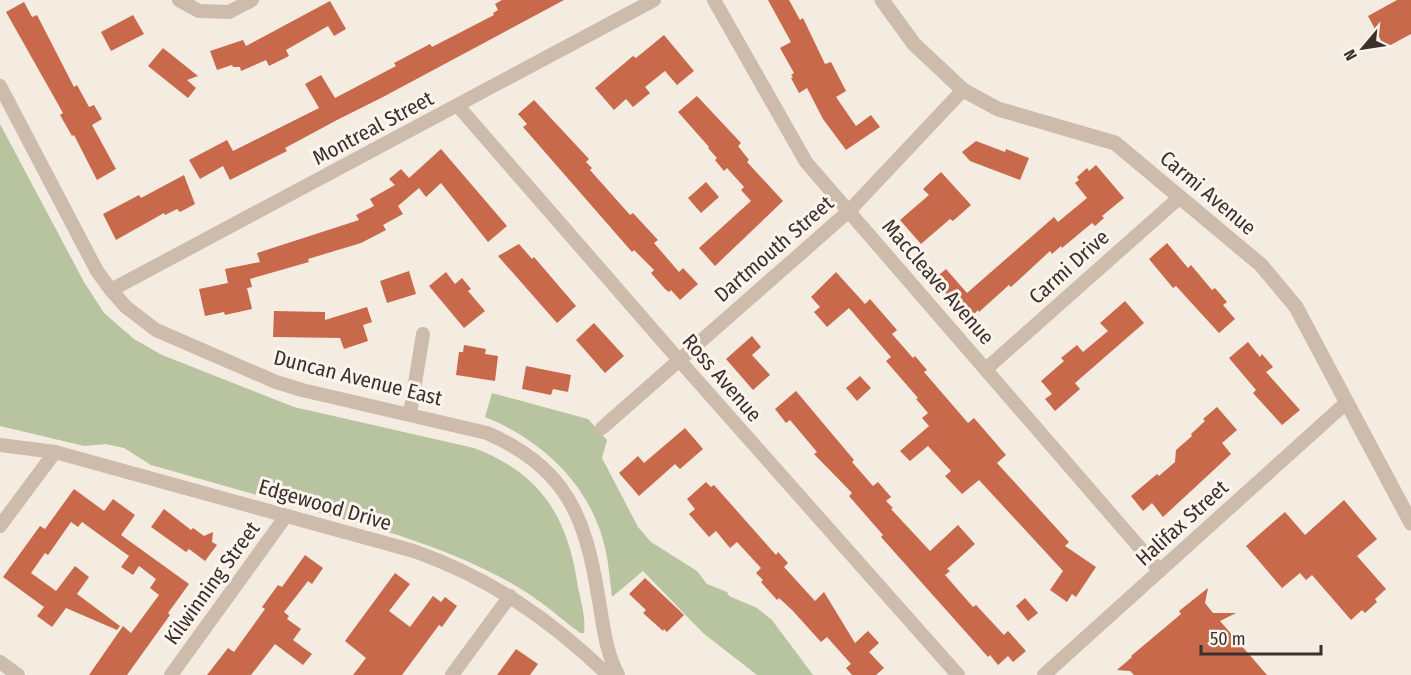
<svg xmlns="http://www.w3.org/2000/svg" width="1411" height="675" font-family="'Fira Sans Condensed',sans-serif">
<rect width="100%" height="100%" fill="#f4ebe1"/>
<g fill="#b8c4a0">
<path d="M0,124L84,282L104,313L134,339L162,355L294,407L474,448C542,474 568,518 578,587C581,602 586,618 584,633H580C565,622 551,609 536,599C495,570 445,551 398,535L151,465L124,448L106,444L84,446L0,426Z"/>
<path d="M492,393L588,419L607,440L602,458L638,527L651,542L697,571L707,584L727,592L729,596L757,608L772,620L813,675H757L703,633L643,571L612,597C610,582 609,567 606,552C593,488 545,441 485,417Z"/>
</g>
<g fill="#c8694b">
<polygon points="502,0 564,0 383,97 337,120 285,148 287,151 230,180 223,166 200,179 189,160 227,140 233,151 319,108 305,84 321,75 335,98 396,66 394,63 430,44 432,47 494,15 493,13 498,10 495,4"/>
<polygon points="768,0 789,0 800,20 803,18 825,64 831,62 846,91 836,97 856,126 871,115 880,127 846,150 823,119 807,88 799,93 791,78 793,77 791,75 794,73 780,48 791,42"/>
<polygon points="1397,0 1411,0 1411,34 1385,48 1368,16"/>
<polygon points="330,1 346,29 334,36 328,26 286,50 289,56 269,66 266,60 241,71 240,67 233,67 232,65 217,70 210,51 243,40 246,46"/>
<polygon points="24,2 32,17 37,15 74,87 77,85 89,107 94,105 102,119 92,125 116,169 97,180 74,135 72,136 60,115 63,113 6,12"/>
<polygon points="133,15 144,34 111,51 101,32"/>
<polygon points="664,35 694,71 677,85 665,71 645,87 650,93 633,107 626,99 614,110 595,88 633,56 636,58"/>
<polygon points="163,48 198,76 187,80 196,88 188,98 148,66"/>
<polygon points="697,96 741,143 738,146 749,160 747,162 783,201 715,266 699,248 751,201 741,190 744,187 727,168 724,171 715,160 717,158 708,148 709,147 678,112"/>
<polygon points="534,100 589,159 586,162 592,168 590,170 630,215 633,213 658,240 654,243 679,272 683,268 698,284 680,300 671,290 669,292 665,289 651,273 654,270 634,250 632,252 523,127 527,124 518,114"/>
<polygon points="976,141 1005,152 1006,149 1029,158 1020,180 970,161 962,152"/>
<polygon points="441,149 507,226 488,242 441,183 426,197 419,188 398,206 403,214 383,225 386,230 361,243 308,259 309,262 250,279 252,287 247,288 252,309 225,315 224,312 205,316 199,289 228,283 225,269 260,262 257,253 359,220 356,215 374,206 370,199 395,185 389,179 401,169 409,178"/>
<polygon points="1096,165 1124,198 1102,216 1104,218 1095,226 1092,223 1062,248 1061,246 1052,254 1050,251 1011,287 1009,285 979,312 978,310 972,316 952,293 948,296 934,279 946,269 967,293 1054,217 1058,222 1087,198 1075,183 1079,180 1077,177 1087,168 1089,171"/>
<polygon points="941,172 971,205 953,221 950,219 921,244 900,220 929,195 923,189"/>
<polygon points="184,175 195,204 180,212 177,209 165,215 164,213 116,240 103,214 139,195 141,198"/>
<polygon points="706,182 719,197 701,213 688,198"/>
<polygon points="1167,243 1188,268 1191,265 1212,290 1215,288 1227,302 1223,305 1235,319 1219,333 1176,286 1173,288 1149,259"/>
<polygon points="519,244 532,259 534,257 576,306 557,323 498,256"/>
<polygon points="409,271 416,294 387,303 380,281"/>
<polygon points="446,272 455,284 462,278 471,289 468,291 485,311 464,328 429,286"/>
<polygon points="836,272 865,304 870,299 897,330 892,334 913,358 915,356 927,370 924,372 968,423 974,418 1006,455 997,463 1069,542 1065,546 1096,567 1076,597 1072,594 1067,602 1050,590 1063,571 979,480 962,494 945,476 951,471 928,446 910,461 900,451 929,426 922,418 928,413 916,399 918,398 886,361 891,357 849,308 827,327 814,312 820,307 811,297"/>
<polygon points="1125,301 1144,323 1075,383 1080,389 1055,411 1045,399 1052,394 1041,381 1064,361 1061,358 1077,345 1083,352 1108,331 1100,323"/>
<polygon points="367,307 372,322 363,325 368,341 344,349 340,338 273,337 274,311 325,312 325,320"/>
<polygon points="594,323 624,356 605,373 576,340"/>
<polygon points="752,336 761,347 752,355 770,375 753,390 726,359"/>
<polygon points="1248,342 1260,357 1262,354 1273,367 1266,372 1300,410 1282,425 1253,393 1256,390 1229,358"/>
<polygon points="464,345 486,349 485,354 498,356 495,381 456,375 459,352 463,352"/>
<polygon points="526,366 571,375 568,392 553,389 551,395 522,389"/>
<polygon points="860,376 871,388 857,401 846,388"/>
<polygon points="796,391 854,460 852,462 873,486 878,482 891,497 886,501 893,508 891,509 930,551 958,525 975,544 947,569 950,571 945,575 973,607 976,605 1004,635 1008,631 1026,651 1013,662 1008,656 998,665 990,655 988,657 881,537 883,535 849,496 852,493 814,454 817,452 806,439 790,420 786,423 775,409"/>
<polygon points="1217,407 1237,430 1222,443 1231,454 1163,517 1152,503 1143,511 1131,496 1157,474 1159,476 1175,462 1176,450 1192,436 1191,434 1205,421 1203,419"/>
<polygon points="685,428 703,449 680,469 675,464 639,496 619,473 638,456 644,463"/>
<polygon points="706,482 711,487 714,485 776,555 778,552 788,563 784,567 815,601 824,592 855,643 868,631 879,643 869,652 884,668 876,675 852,675 846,668 851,664 827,637 821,642 792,610 779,598 777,600 761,582 763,580 756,573 761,568 737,542 730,548 716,531 709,537 689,514 695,509 687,499"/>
<polygon points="74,489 104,511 113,499 135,515 121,535 189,584 168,613 170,615 127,675 89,675 123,626 131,633 159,595 150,588 156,579 139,566 133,575 121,567 129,556 82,522 78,527 71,522 48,555 45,553 31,573 56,591 75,566 89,577 77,594 120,626 117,630 66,608 52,627 37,616 44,607 3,577 40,526 45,529"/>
<polygon points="1344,500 1377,539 1357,556 1386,589 1375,599 1377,602 1365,613 1362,610 1351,620 1312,575 1306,580 1300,573 1282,588 1246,546 1285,512 1305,535"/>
<polygon points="164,509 191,530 193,528 204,536 213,532 212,542 217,545 205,561 189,549 186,552 151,527"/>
<polygon points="305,555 323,568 312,584 308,581 284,612 289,616 287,619 301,629 293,640 312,654 303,665 275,644 251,675 207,675 228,648 234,652 265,609 262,607 278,585 282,587"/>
<polygon points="395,573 410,584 389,611 410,627 433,596 441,602 445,597 457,606 442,627 439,625 402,675 353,675 366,658 345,641"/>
<polygon points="645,578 684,615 667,632 664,629 663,631 643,613 646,610 629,594"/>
<polygon points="1208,588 1205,603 1213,613 1236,613 1220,621 1267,675 1134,675 1130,671 1117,670 1132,657 1131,656 1181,614 1179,611"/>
<polygon points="1025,598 1038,613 1028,621 1016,606"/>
<polygon points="516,649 538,664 530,675 497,675"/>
</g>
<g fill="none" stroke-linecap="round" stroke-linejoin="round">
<g stroke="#cdbbac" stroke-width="14">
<polyline points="179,0 199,11 229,12 252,0"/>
<polyline points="714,0 806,162 1160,571"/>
<path d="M0,86L97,271L111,290L126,307L156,330L276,382L302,390L487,433C565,467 585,515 598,595C603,623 605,650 618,675"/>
<polyline points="458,106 679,360 958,675"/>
<polyline points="111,290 654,0"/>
<polyline points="986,369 1180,197"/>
<polyline points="410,414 423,334"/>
<polyline points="602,428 849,211 963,90"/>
<path d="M0,445L55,452L414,551C490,578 550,619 608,675"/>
<polyline points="0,526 55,452"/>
<polyline points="0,662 18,675"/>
<polyline points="171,675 286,516"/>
<polyline points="452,675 510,596"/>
<polyline points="1044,675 1347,402"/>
</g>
<polyline stroke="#cdbbac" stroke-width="15" points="882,0 914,44 963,90 998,109 1115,143 1261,265 1296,307 1411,523"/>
</g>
<g text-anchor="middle" stroke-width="6" stroke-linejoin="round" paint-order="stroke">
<g font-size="21" fill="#3b302b" stroke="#fbf5ee">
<text transform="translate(373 128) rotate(-28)" y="7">Montreal Street</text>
<text transform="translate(1208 193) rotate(40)" y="7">Carmi Avenue</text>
<text transform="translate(774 249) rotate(-41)" y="7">Dartmouth Street</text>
<text transform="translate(1069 267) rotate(-42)" y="7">Carmi Drive</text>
<text transform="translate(938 282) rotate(49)" y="7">MacCleave Avenue</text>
<text transform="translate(358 378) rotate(14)" y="7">Duncan Avenue East</text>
<text transform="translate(722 378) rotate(49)" y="7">Ross Avenue</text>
<text transform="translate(325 505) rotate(16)" y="7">Edgewood Drive</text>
<text transform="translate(1182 523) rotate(-42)" y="7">Halifax Street</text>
<text transform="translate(212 583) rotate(-54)" y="7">Kilwinning Street</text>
</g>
</g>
<g transform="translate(1363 48) rotate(241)" stroke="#fbf5ee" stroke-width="4.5" paint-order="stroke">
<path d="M0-4.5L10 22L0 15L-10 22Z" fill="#3b302b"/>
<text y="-9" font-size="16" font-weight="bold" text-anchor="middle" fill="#3b302b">N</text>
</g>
<path d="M1201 645v9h120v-9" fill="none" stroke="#3b302b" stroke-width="3"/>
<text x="1210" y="645" font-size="18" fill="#3b302b" stroke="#fbf5ee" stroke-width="4.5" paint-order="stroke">50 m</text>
</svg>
